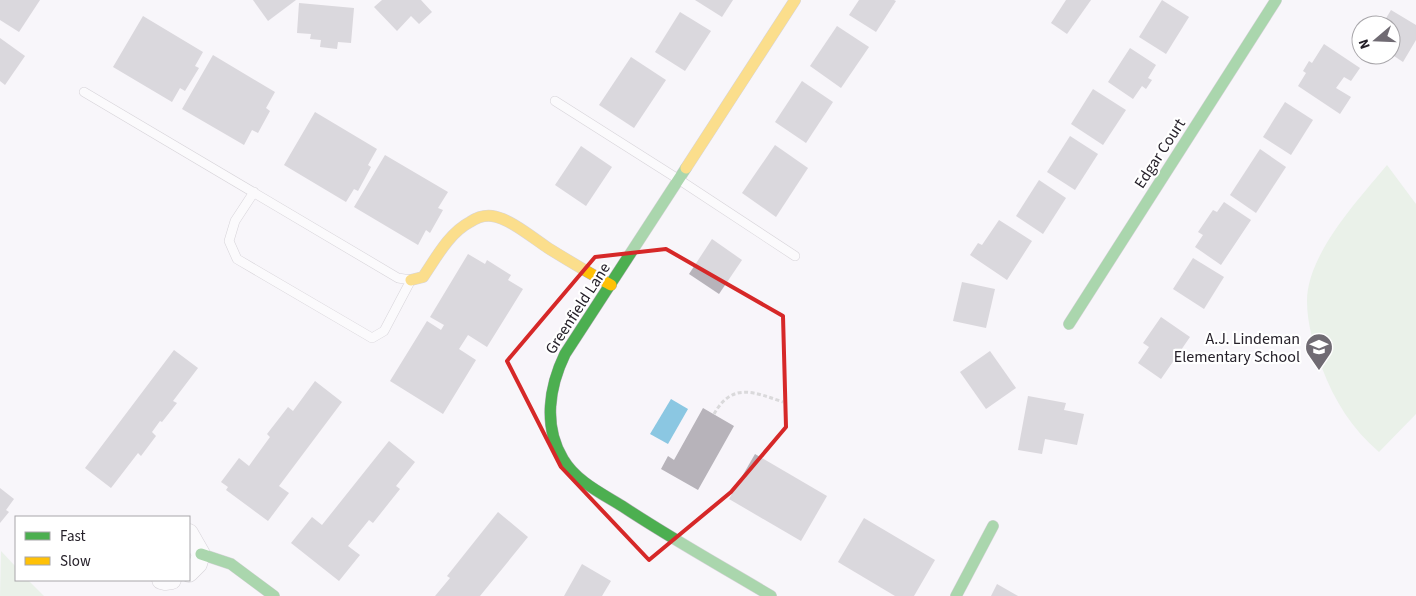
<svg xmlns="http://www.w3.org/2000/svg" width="1416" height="596" font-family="'Source Sans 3',sans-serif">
<rect width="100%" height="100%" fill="#f8f5fa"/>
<g fill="#d9ebd6">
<path d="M1387,165L1416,204V414L1379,452C1352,429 1334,400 1322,368C1314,346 1307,324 1307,301C1307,254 1359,199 1387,165Z"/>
<polygon points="1,551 16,567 16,580 28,580 44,596 0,596"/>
</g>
<polygon fill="#8bc7e2" points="671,399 688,409 668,444 650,434"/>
<g fill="#b7b3ba">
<polygon points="0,0 40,0 19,32 0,20"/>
<polygon points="253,0 296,0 268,21"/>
<polygon points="382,0 421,0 432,12 419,24 411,16 397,31 374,7"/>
<polygon points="695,0 733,0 722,17"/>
<polygon points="859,0 894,0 896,1 876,32 849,15"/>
<polygon points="1066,0 1091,0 1067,34 1051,23"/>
<polygon points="1162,0 1189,17 1166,54 1139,37"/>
<polygon points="299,3 354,8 351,43 338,42 337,49 320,47 321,40 310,39 311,34 297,33"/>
<polygon points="1391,10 1416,25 1416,40 1403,62 1391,54 1391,25 1382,25"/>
<polygon points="680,12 711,31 685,71 655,52"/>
<polygon points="143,16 203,52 195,66 199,68 185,91 180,88 172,102 113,67"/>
<polygon points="837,26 869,47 841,88 810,66"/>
<polygon points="0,38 25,56 5,85 0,81"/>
<polygon points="1324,44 1360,68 1351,81 1344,77 1336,88 1351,97 1340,114 1298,86 1306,73 1303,71 1309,61 1312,63"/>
<polygon points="1130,48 1156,65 1148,78 1152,80 1146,89 1142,86 1133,99 1108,82"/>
<polygon points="213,55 275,92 266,108 270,111 258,133 252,130 244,145 182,109"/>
<polygon points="631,57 666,80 634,128 599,105"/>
<polygon points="802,81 833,102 806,143 775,122"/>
<polygon points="1093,89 1126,110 1103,145 1071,124"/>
<polygon points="1285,102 1313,120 1291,155 1263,137"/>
<polygon points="315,112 377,149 368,165 371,167 358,191 354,189 346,202 284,165"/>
<polygon points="1070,136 1098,154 1075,190 1047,172"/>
<polygon points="775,145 808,168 776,217 742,193"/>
<polygon points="581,146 612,167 586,206 555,185"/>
<polygon points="1260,149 1286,167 1256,213 1230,195"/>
<polygon points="385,155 448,192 438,208 443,210 430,233 426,230 418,245 354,207"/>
<polygon points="1039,180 1066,198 1043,234 1016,216"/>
<polygon points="1224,202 1251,220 1221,265 1195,247 1203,235 1198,232 1213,210 1217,212"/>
<polygon points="999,220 1032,241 1007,280 970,255 978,243 982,245"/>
<polygon points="712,239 742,260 719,294 689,274"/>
<polygon points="468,254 485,264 487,260 511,275 508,280 523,289 487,347 468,335 459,349 476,360 443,414 390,381 427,321 441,330 444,325 430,317"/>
<polygon points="1193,258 1224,277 1204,309 1173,289"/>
<polygon points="962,282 995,289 986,328 953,321"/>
<polygon points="1161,317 1190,337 1161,379 1138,363 1149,347 1143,343"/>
<polygon points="174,350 198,368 173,401 177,403 162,422 160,421 152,432 156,436 141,456 138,453 111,488 85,468"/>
<polygon points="990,351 1016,388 986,409 960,372"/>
<polygon points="315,381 342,402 279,486 289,493 268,521 226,490 228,487 221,482 239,458 249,466 270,437 267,434 288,407 293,411"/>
<polygon points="1028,396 1066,403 1064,410 1084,414 1077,445 1045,439 1042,454 1018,450"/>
<polygon points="703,408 734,426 698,490 661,469 668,456 674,460"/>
<polygon points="389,441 415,462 396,486 400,489 373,523 369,520 348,546 360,555 339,581 291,543 312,517 322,525"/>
<polygon points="755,454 827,496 801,541 729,499"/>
<polygon points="0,488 14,499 6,510 9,512 0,523"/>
<polygon points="498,512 528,537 480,596 435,596 450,578 447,576"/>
<polygon points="864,518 935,560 914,596 895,596 838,562"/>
<polygon points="582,564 611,581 602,596 564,596"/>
<polygon points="997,584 1018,596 991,596"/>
</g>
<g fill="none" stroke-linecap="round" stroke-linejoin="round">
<g stroke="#afabb2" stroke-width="10">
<g id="lane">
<polyline points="84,92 398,278 411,280 384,331 372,338 237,259 229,241 235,221 254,192"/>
<polyline points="555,101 678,179 795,256"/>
</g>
</g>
<g stroke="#afabb2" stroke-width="19">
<g id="street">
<polyline points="189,533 201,554 198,564 189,573"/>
<polyline points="161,580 165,581 172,580"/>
</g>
</g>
<g stroke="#afabb2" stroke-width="12">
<g id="fast">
<path d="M686,168L565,354C549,387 543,426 563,459C576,481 601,493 622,506C670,538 721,566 771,596"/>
<polyline points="1069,324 1276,0"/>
<polyline points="201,554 231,564 274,596"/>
<polyline points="956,596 993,526"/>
</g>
</g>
<g stroke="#afabb2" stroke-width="12">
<g id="slow">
<polyline points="686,168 795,0"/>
<path d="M411,280L423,277C436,258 449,233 470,222C476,218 484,215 492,216C509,218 533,238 548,248C569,261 589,273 611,285"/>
</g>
</g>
<path stroke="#dad9db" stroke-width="3" stroke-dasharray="4 2.5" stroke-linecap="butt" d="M714,414C732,382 754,392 783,402"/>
<use href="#lane" stroke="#fefefe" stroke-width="9"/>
<use href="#street" stroke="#fefefe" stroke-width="18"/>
<use href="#fast" stroke="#4caf50" stroke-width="11"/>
<use href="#slow" stroke="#ffc107" stroke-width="11"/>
</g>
<path d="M0 0H1416V596H0ZM666,249L783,316L786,427L731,492L649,560L561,467L507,361L595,257Z" fill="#f8f5fa" fill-opacity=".55" fill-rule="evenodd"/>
<path fill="none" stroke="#d62828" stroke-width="4" stroke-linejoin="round" d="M666,249L783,316L786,427L731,492L649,560L561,467L507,361L595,257Z"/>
<defs>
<g id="school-pin" transform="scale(1.4375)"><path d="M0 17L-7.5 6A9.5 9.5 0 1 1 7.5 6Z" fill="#706b73" stroke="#fff"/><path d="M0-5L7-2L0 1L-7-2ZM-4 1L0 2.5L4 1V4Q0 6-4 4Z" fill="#fff"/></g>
</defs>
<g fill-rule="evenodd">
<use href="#school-pin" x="1319" y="347"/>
</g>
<g text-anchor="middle" stroke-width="4.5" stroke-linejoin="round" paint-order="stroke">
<g font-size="16" fill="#26212a" stroke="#fff">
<text transform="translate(1159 153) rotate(-57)" y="6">Edgar Court</text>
<text transform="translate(577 308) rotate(-57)" y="6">Greenfield Lane</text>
</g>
<g font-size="16" fill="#26212a" stroke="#fff" text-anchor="end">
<text x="1300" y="344">A.J. Lindeman<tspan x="1300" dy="18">Elementary School</tspan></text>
</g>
</g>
<rect x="15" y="516" width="175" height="65" fill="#ffffff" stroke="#a8a6aa"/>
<rect x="25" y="532" width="25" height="8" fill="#4caf50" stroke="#a8a6aa"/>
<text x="60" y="541" font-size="15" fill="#26212a">Fast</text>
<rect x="25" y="557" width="25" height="8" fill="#ffc107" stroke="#a8a6aa"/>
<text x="60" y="566" font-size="15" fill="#26212a">Slow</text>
<g transform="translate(1376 40) rotate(251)"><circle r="24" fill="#ffffff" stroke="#a8a6aa"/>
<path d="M0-4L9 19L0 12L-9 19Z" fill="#706b73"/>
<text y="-8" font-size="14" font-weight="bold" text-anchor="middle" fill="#26212a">N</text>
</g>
</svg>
